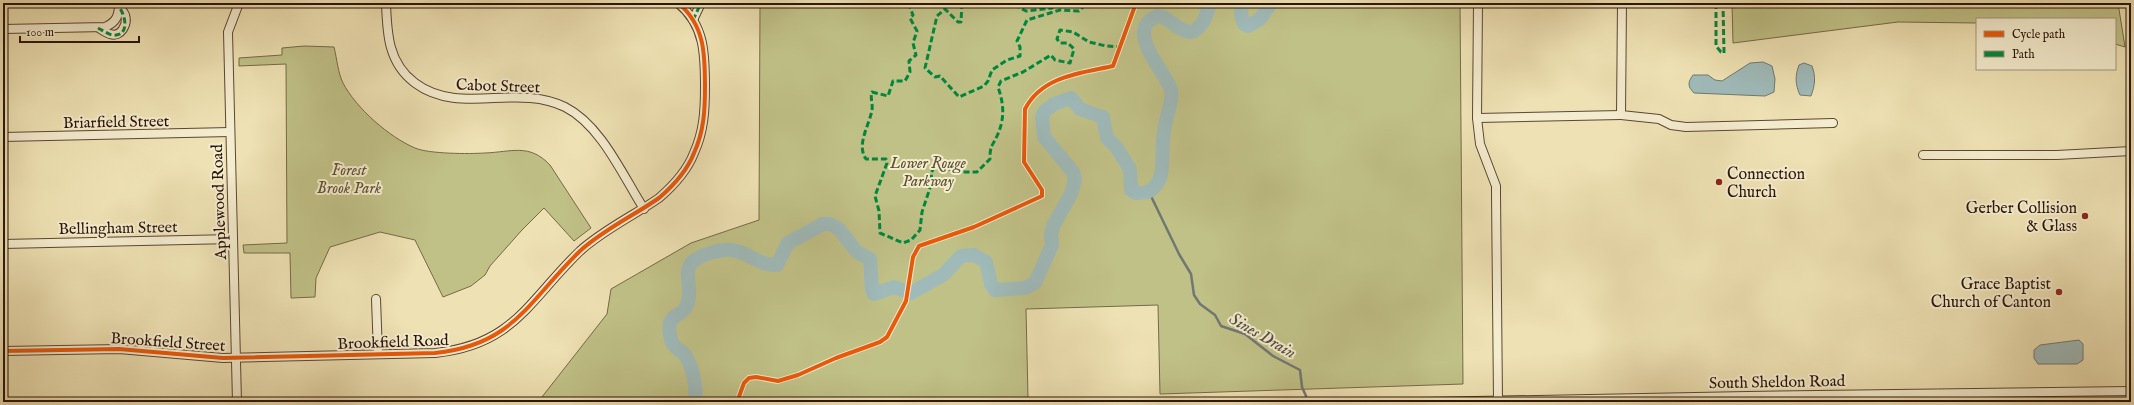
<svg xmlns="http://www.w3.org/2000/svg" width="2134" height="405" font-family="'IM FELL English',serif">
<rect width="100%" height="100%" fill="#eee1b3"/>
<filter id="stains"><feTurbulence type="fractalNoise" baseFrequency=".005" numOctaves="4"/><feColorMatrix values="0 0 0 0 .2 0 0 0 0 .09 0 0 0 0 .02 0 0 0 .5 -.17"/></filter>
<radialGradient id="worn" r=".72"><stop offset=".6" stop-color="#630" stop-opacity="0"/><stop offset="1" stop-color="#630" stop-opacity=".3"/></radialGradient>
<g fill="#c0c187" stroke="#756a48">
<polygon points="760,3 1460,3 1463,384 1160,394 1158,305 1026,309 1028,398 899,400 899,402 538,402 607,314 611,289 691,243 759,220"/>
<polygon points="1732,3 2118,3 2125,47 2115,44 2115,19 1977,19 1977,23 1898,22 1733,43"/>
<path d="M304,46L334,47C337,59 338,73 343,83C356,108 389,137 415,148C429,154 469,154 485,153C512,152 529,143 550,165L591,228L574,241L544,208L522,230L490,266L485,275L471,286L443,297L415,240L380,232L330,247L316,278L315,297L291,298L290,253H244L243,245L287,243L286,64L239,66V58L282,55V48Z"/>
</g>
<g fill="#9fbab9" stroke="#707872">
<path d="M1763,62L1772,66L1775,79L1774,92L1765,96L1694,93C1687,86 1688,82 1693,75H1708L1715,80L1722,81L1750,63Z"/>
<path d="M1804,63L1812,66C1816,77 1815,85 1811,96L1800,95C1795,84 1795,76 1799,65Z"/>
<polygon points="2079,340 2083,344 2083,360 2077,364 2038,364 2034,358 2034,350 2040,345"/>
</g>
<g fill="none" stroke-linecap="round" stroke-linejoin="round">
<polyline stroke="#707872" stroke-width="2.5" points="1149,192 1179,254 1191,274 1194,295 1200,304 1215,315 1221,326 1245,334 1273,356 1300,370 1302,387 1306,396"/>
<g stroke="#9fbab9" stroke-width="14">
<polyline points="1242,3 1241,15 1244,24 1248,26 1260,19 1271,3"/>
<path d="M695,402C697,388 693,367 685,355C680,349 673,348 671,340C664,310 681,320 687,305C692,294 687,282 688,271C689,257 714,251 725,250C745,248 757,266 777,265L788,243L823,224H830L839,229L857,252L870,259L872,290L874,294L894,287L911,293L943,275L961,256L974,255L986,262L991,284L995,290L1025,288L1035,283L1052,245L1051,235L1053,226L1071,194L1075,180L1073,172L1044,137L1042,117L1045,111L1054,104L1071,98L1080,109L1103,117L1107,138L1116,147L1130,169L1131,190L1136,193C1144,193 1150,193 1155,186C1158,183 1160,179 1161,175C1164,161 1161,146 1164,132C1165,123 1168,114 1170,105C1171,100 1172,95 1171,90C1166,72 1122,29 1158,16C1172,17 1186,43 1200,26C1206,20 1207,10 1211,3"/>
</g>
<g stroke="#5b4733" stroke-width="10">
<g id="minor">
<path d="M386,3C387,33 388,63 415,83C459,116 517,83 565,107C601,125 623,176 644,209"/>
<polyline points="1478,3 1477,118 1480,144 1496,186 1496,194 1498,400"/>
<polyline points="1622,3 1621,115 1659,119 1671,125 1686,127 1833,123"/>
<polyline points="693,20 701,3"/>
<path d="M99,28C102,30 106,33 110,34C121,38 128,24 125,15C124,12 121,9 119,7"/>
<path d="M3,29L105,27C117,22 119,15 119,3"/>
<polyline points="1477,118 1621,115"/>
<polyline points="3,137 230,132"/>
<polyline points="1923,155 2057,155 2131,151"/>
<polyline points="3,244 233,239"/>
<polyline points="376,299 378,354"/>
<path d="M3,351L119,349L223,358L435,353C514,345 529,300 580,251C603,230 633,216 659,198C673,186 687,171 694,153C704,131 705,110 705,87C705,55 705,25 678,3"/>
<polyline points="237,402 228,32 239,3"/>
<polyline points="1424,402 1748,396 2131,391"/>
</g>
</g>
<use href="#minor" stroke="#f4ecce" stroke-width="8"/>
<g stroke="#00873e" stroke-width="3" stroke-dasharray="6 3" stroke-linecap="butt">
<path d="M908,3L913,15L910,18L917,31L913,43L916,55L909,61L910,72L905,81H893L888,96L872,92C870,98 873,104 872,110C869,126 856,145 866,159H886L887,163L875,196L879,211L880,233L903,243L911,240L920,230L922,212L932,182L931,173L935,166L963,172H977L990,159C990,145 992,147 997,136C1005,119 1004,104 998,87L1001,81L1023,72L1051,55L1055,60L1070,63L1074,49L1068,43H1060L1057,39L1060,30L1073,32L1089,42L1106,46L1120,47"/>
<polyline points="962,3 961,22 958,22 945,9 937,16 925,68 935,77 940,76 959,97 984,86 988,81 992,70 1007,60 1020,56 1020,47 1017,41 1027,20 1060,10 1079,11 1087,3"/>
<polyline points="1016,3 1017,6 1026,11 1052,8 1054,3"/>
<polyline points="1111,3 1134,7"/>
<polyline points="1716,3 1716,46 1721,52 1724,53 1723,3"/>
<polyline points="693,20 701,3"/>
<path d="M98,28C102,30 108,34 112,35C130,37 126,16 119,7"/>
</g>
<g stroke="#f4ecce" stroke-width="6">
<g id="cycleway">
<path d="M3,351L119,349L223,358L435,353C514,345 529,300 580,251C603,230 633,216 659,198C673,186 687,171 694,153C704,131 705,110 705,87C705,55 705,25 678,3"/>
<path d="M737,402L744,383L749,378L756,377L778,381L798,375L836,358L880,342L887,337L906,301L913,257L919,246L974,227L1042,196V190L1024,162L1025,109C1042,76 1081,73 1113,66L1136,3"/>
</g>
</g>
<use href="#cycleway" stroke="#e8590c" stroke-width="4"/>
</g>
<g fill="#8f2418" stroke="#f4ecce" stroke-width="1.5">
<circle cx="1719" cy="182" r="4"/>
<circle cx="2085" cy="216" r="4"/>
<circle cx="2059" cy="292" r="4"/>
</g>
<g text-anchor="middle" stroke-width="4" stroke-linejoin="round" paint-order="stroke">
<g font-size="16" fill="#2a1408" stroke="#f4ecce">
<text transform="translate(498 85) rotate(2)" y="6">Cabot Street</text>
<text transform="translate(116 121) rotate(-1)" y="6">Briarfield Street</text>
<text transform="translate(218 202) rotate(-92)" y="6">Applewood Road</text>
<text transform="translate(118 227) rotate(-1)" y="6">Bellingham Street</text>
<text transform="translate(168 341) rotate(4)" y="6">Brookfield Street</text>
<text transform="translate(393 341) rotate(-2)" y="6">Brookfield Road</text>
<text transform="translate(1777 381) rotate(-1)" y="6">South Sheldon Road</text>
</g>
<g font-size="16" font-style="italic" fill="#5e5134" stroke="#f4ecce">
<text x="928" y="168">Lower Rouge<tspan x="928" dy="18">Parkway</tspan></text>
<text x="349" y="175">Forest<tspan x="349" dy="18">Brook Park</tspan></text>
</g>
<g font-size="16" fill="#2a1408" stroke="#f4ecce" text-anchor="end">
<text x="1727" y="179" text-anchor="start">Connection<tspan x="1727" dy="18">Church</tspan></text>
<text x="2077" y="213">Gerber Collision<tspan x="2077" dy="18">&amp; Glass</tspan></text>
<text x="2051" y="289">Grace Baptist<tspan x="2051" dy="18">Church of Canton</tspan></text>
</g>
<g font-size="17" font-style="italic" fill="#534e46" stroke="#f4ecce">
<text transform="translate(1263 335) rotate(30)" y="6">Sines Drain</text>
</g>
</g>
<rect width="2134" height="405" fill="none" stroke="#eee1b3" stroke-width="16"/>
<rect x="4" y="4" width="2126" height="397" fill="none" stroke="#2a1408" stroke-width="2"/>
<rect x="8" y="8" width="2118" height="389" fill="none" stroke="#2a1408"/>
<rect x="1976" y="18" width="140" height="52" fill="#f4ecce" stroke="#a3967f"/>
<rect x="1984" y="31" width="20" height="6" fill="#e8590c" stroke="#a3967f"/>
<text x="2012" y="38" font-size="12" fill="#2a1408">Cycle path</text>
<rect x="1984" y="51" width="20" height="6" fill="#00873e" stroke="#a3967f"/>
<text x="2012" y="58" font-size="12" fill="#2a1408">Path</text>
<path d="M20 36v6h119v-6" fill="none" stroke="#2a1408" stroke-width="2"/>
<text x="26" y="36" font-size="12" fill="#2a1408" stroke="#f4ecce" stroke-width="3" paint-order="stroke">100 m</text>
<rect width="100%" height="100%" filter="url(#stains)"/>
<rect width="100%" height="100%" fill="url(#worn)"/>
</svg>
